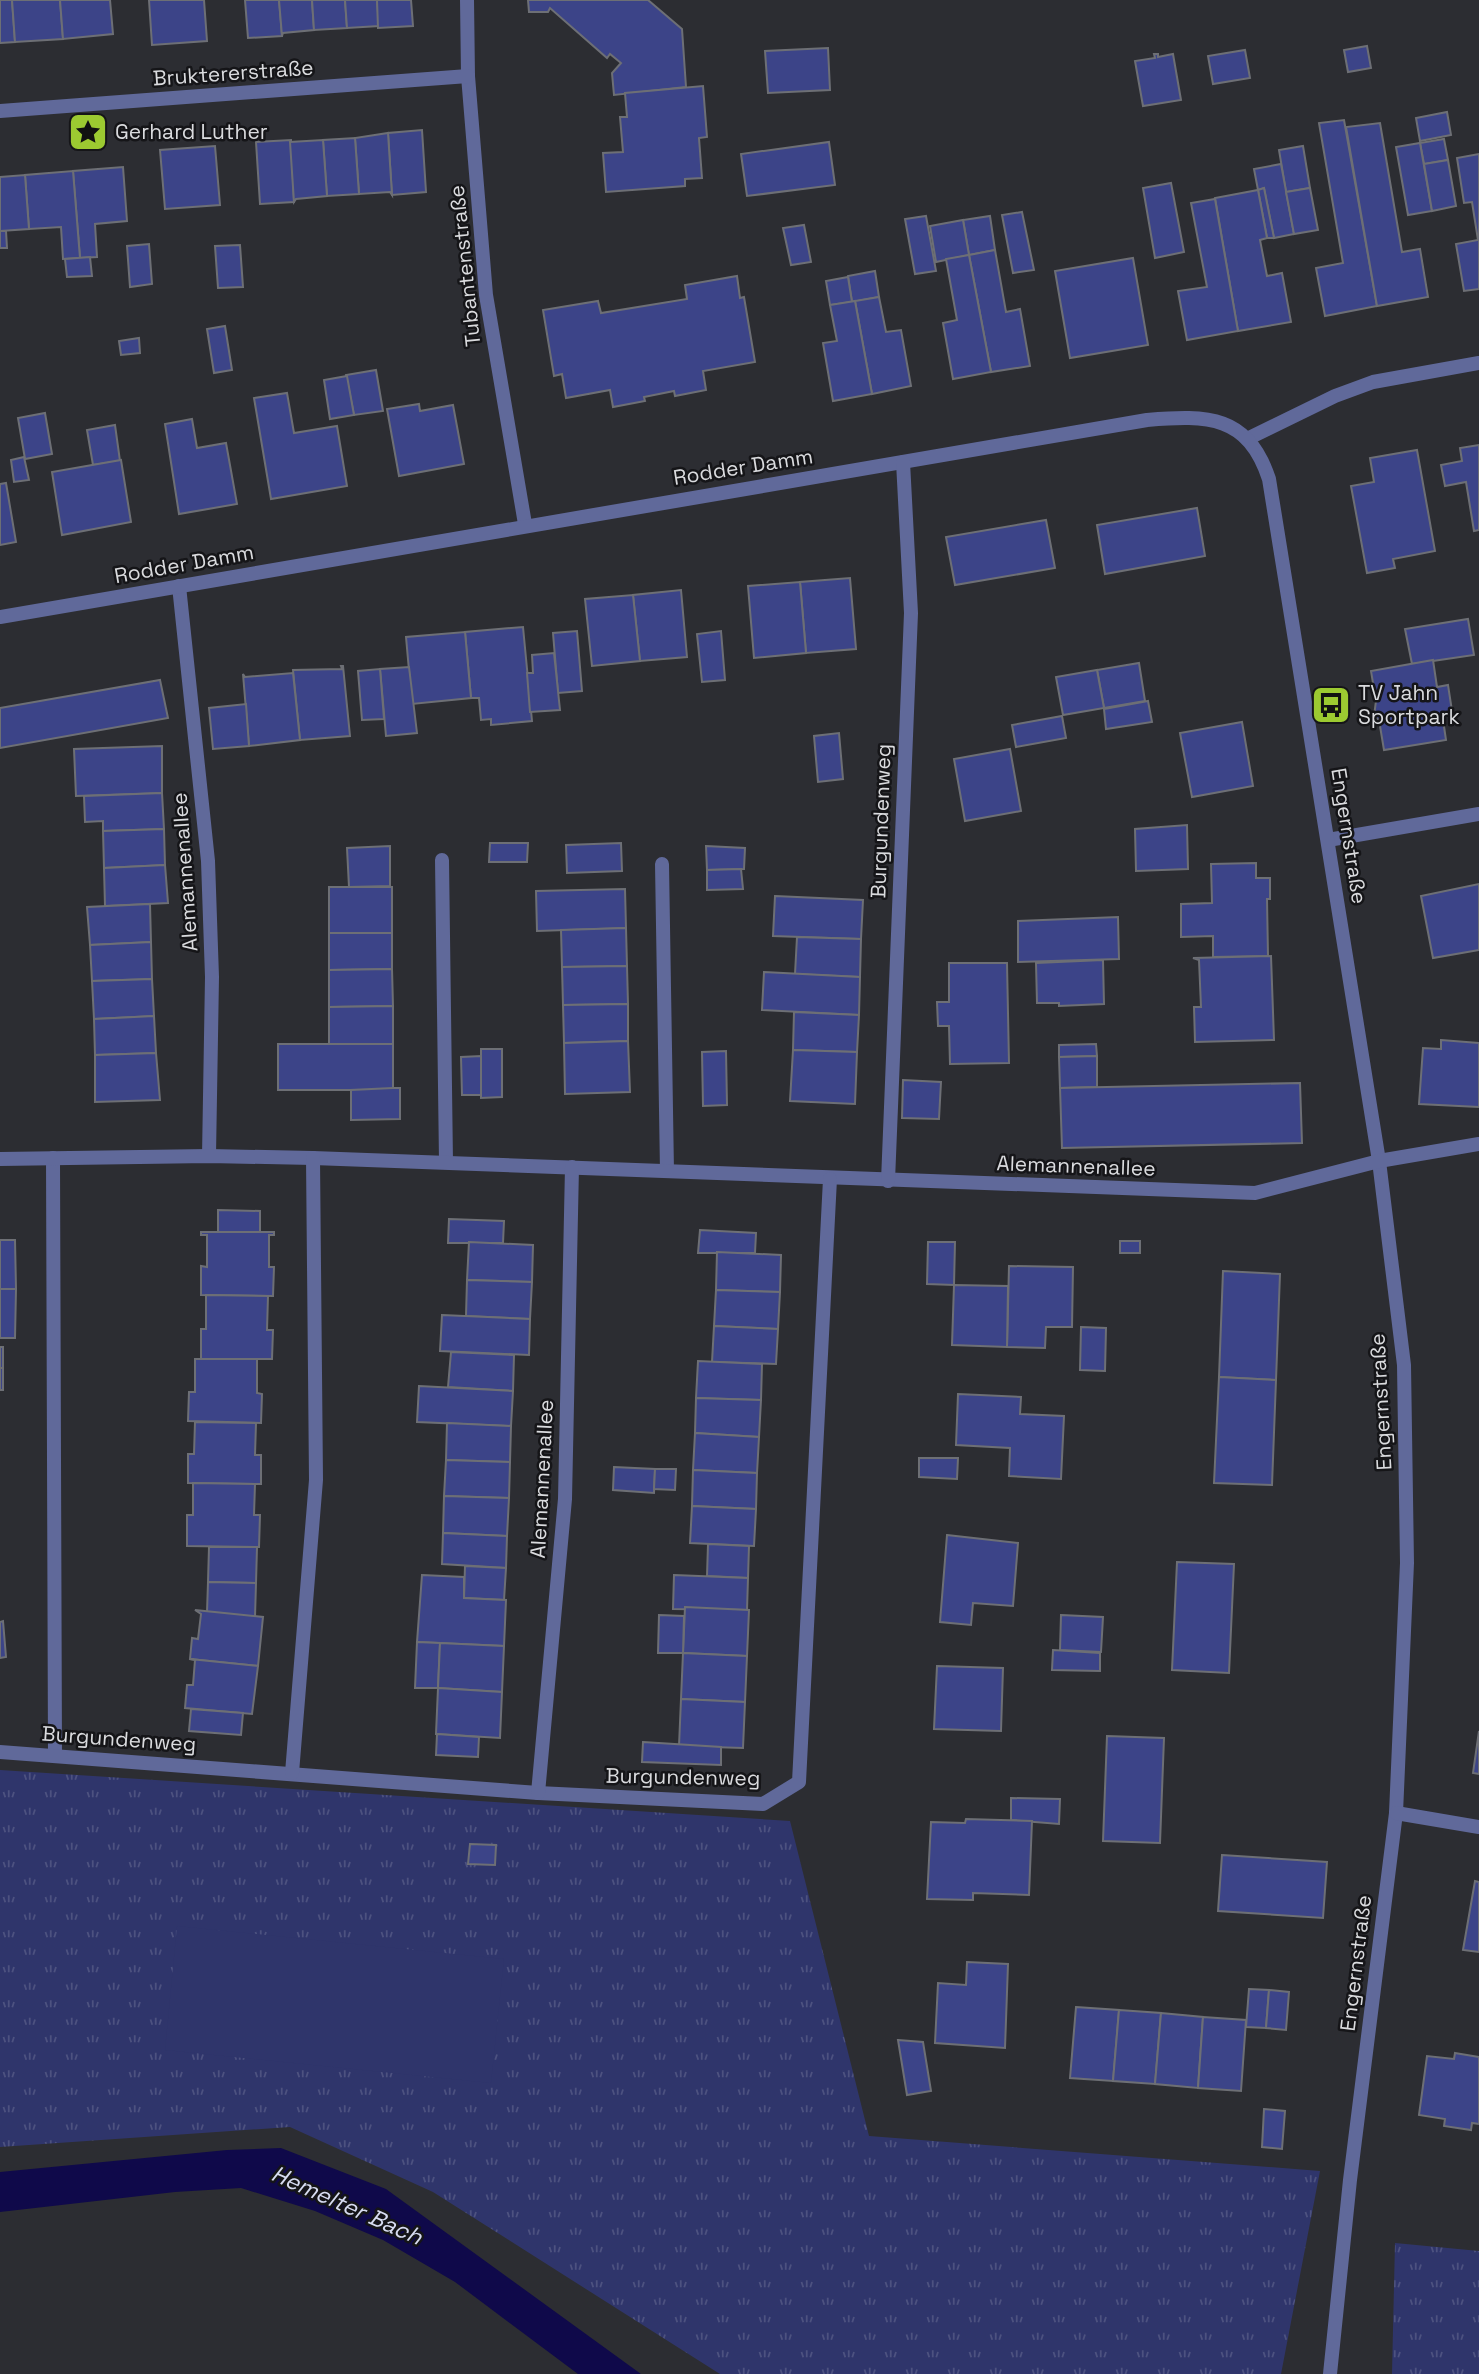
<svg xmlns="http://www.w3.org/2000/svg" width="1479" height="2374" font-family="'Space Grotesk',sans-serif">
<defs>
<pattern id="grass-tufts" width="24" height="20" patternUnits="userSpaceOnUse" patternTransform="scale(1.75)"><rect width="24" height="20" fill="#2f356b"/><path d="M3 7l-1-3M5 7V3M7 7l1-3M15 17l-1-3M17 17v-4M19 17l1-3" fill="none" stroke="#4d5280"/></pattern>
</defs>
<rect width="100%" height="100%" fill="#2c2d32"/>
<g fill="url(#grass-tufts)">
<polygon points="0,1770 790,1821 869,2136 1320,2171 1281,2374 720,2374 433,2192 290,2127 0,2147"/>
<polygon points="1395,2243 1479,2251 1479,2374 1392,2374"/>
</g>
<polygon fill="#2f356b" points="177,1926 504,1959 491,2083 165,2050"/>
<polygon fill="#0f094a" points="281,2148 386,2189 641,2374 578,2374 455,2282 383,2240 315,2211 241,2188 175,2192 0,2212 0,2172 227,2150"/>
<g fill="#3c4488" stroke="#6d6f75" stroke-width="2">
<polygon points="0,0 12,0 15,42 0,43"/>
<polygon points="12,0 60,0 63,39 15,42"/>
<polygon points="60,0 110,0 113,34 63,39"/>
<polygon points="149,0 204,0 207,41 152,45"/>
<polygon points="245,0 279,0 282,36 248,38"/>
<polygon points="279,0 312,0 314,30 283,33 282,36"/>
<polygon points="312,0 345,0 347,28 314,30"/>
<polygon points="345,0 377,0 379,26 347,28"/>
<polygon points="377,0 411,0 413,26 378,28"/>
<polygon points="528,0 648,0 682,29 686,87 614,95 612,73 621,63 610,54 607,58 550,8 548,12 529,12"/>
<polygon points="1367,46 1371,68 1348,72 1344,50"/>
<polygon points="828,48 830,90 768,93 765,51"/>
<polygon points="1245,50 1250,78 1213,84 1208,56"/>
<polygon points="1154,54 1158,54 1158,57 1173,54 1181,100 1143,106 1135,61 1155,58"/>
<polygon points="703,86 707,137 699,138 702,178 685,179 685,186 606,192 603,153 623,152 620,117 627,117 625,93"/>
<polygon points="1447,112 1451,135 1420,141 1416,118"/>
<polygon points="1344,120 1377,306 1325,316 1316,268 1343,263 1319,123"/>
<polygon points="1380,123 1402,252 1420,249 1428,297 1377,306 1346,127"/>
<polygon points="422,130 426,192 392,195 388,133"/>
<polygon points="388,133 392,195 390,192 359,194 355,138"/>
<polygon points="355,138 359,194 327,196 323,140"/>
<polygon points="1444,139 1448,160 1424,164 1420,143"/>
<polygon points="291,140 294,202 260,204 256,142"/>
<polygon points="323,140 327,196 296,199 294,202 290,142"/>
<polygon points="829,142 835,185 747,196 741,154"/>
<polygon points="1420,143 1432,211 1408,215 1396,147"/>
<polygon points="215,146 220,205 165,209 160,150"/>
<polygon points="1303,146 1310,188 1286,192 1279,150"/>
<polygon points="1479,154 1479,289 1464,291 1456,244 1478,240 1472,202 1464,203 1457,158"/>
<polygon points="1448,160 1456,206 1432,211 1424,164"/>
<polygon points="1281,164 1294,234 1274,238 1264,188 1258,190 1254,169"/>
<polygon points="123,167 127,221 95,224 97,257 80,258 73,171"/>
<polygon points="73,171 80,258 63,259 61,227 29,229 25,175"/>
<polygon points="25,175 29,229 0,231 0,177"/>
<polygon points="1171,183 1184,252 1155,258 1143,188"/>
<polygon points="1264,188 1274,238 1267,238 1258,190"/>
<polygon points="1310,188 1318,230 1294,234 1286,192"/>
<polygon points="1258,190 1267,238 1260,240 1267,276 1282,273 1291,322 1238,331 1215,198"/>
<polygon points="1215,199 1238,331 1187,340 1178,291 1207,287 1191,203"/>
<polygon points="1022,212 1034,270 1013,273 1002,215"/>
<polygon points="926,216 936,271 915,274 905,219"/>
<polygon points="990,216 995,250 969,255 963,220"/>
<polygon points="963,220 969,255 936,262 930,226"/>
<polygon points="804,225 811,262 791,265 783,228"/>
<polygon points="0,231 6,231 7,248 0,248"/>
<polygon points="149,244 152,284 130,287 127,246"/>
<polygon points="240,245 243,287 218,288 215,246"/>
<polygon points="995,250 1006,312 1020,309 1030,366 991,372 969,255"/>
<polygon points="969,255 991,372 953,379 943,323 957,320 946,259"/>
<polygon points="90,257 92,276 67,277 65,259"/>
<polygon points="1133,258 1148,345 1070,358 1055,271"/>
<polygon points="875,271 879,297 852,302 848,276"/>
<polygon points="737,276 740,298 744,297 755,362 703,371 706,390 675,396 674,391 644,397 645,401 613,407 610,390 566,398 562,374 554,376 543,310 598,301 601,313 687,299 685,285"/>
<polygon points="848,277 852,302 830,305 826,281"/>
<polygon points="879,297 886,332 901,330 911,386 872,394 855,301"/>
<polygon points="855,301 872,394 833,401 823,343 837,341 830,305"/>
<polygon points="225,326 232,370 214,373 207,329"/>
<polygon points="139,338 140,353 121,355 119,341"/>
<polygon points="376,370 383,411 354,415 346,375"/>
<polygon points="347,376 354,415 330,419 324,380"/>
<polygon points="287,393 294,433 337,426 347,486 271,499 254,398"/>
<polygon points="419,404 420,411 453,405 464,464 399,476 387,409"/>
<polygon points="45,413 52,454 25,459 18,418"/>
<polygon points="192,419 197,448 226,443 237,504 179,514 165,424"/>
<polygon points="115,425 120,461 93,465 87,430"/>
<polygon points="1479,445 1479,530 1474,531 1466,482 1445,486 1441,465 1462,461 1460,448"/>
<polygon points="1417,450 1435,551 1393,559 1395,568 1367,573 1351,486 1374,482 1370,458"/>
<polygon points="24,457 29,480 14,482 11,460"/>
<polygon points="121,460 131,522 62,535 52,472"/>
<polygon points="6,483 16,542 0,545 0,484"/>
<polygon points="1197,508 1205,556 1105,574 1097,525"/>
<polygon points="1046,520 1055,568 955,585 946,537"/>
<polygon points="850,578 856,649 806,653 800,582"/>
<polygon points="800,582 806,653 754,658 748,586"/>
<polygon points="681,590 687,657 640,661 633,595"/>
<polygon points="633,595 640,661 592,666 585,599"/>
<polygon points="1468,619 1474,655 1412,664 1405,629"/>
<polygon points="523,627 532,721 491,725 491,719 481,720 479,698 471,698 465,632"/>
<polygon points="577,631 582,691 558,693 553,633"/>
<polygon points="721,631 725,680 702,682 697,634"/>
<polygon points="465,632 471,698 412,704 406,637"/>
<polygon points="554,653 560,710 530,712 527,673 533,673 532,655"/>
<polygon points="1433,660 1437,687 1448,685 1452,711 1442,713 1446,740 1384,750 1379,720 1374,716 1376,701 1371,671"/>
<polygon points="1139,663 1145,701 1104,708 1097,670"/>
<polygon points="341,666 343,666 350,736 300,740 293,670 342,669"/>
<polygon points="409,667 417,733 386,736 380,669"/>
<polygon points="380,669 384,719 362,720 358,671"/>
<polygon points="1097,670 1104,708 1063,715 1056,677"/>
<polygon points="293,673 300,740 249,746 243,674 245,677"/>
<polygon points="160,680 168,718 0,748 0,708"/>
<polygon points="1148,701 1152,722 1106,729 1104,709"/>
<polygon points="246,704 249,746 213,749 209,708"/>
<polygon points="1062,716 1066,738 1016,747 1012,725"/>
<polygon points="1242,722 1253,786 1192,797 1180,733"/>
<polygon points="839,733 843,779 818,782 814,736"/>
<polygon points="162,746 162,793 76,796 74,749"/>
<polygon points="1010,749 1021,811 965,821 954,759"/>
<polygon points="162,793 164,829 103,831 103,821 85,822 84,796"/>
<polygon points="1187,825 1188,869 1136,871 1135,829"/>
<polygon points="164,829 165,865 104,868 103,831"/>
<polygon points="490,843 528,843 527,862 489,862"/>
<polygon points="621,843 622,871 567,873 566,845"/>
<polygon points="390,846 390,886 349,887 347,848"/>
<polygon points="706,846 745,848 744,869 707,870"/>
<polygon points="1256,863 1256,878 1270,878 1270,899 1267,899 1268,956 1213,957 1213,936 1181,937 1181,904 1212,903 1211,864"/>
<polygon points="165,865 168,903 105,906 104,868"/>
<polygon points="741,869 743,889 707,890 707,870"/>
<polygon points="1479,884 1479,950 1433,958 1421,896"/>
<rect x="329" y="887" width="63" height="46"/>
<polygon points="625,889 626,928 537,931 536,891"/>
<polygon points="775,896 863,900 861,939 773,936"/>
<polygon points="150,904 151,942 90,945 87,907"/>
<polygon points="1118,917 1119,959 1018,962 1018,921"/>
<polygon points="626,928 627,966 562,967 561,930"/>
<polygon points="329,933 392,933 392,969 329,970"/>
<polygon points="797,937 861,939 860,977 795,974"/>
<polygon points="151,942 152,979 92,981 90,945"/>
<polygon points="1271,956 1274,1040 1195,1042 1194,1007 1201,1007 1199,960 1193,958"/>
<polygon points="1103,960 1104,1004 1059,1006 1059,1003 1037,1003 1036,963"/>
<polygon points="949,963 1007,963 1009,1063 950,1064 949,1026 938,1026 937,1002 949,1002"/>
<polygon points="627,966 628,1004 563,1005 562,967"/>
<polygon points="392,969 393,1006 329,1007 329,970"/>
<polygon points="764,972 860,977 859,1015 762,1010"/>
<polygon points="152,979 154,1016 94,1019 92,981"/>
<polygon points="628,1004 628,1041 564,1043 563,1005"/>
<polygon points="393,1006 393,1044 329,1044 329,1007"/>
<polygon points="794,1012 859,1015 857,1052 793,1050"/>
<polygon points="154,1016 156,1053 95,1055 94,1019"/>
<polygon points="1441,1040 1479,1043 1479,1107 1419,1104 1423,1048 1441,1049"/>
<polygon points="628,1041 630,1092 565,1094 564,1043"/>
<rect x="278" y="1044" width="115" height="46"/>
<polygon points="1096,1044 1097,1056 1059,1057 1059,1045"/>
<polygon points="481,1049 502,1049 502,1097 481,1098"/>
<polygon points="793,1050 857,1052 855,1104 790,1101"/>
<polygon points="726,1051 727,1105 703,1106 702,1052"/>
<polygon points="156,1053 160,1100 95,1102 95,1055"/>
<polygon points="481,1056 481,1095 462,1095 461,1057"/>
<polygon points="1097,1056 1097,1087 1060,1088 1059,1057"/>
<polygon points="903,1080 941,1082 939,1119 902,1118"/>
<polygon points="1300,1083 1302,1143 1062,1148 1060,1088"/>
<polygon points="393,1088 400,1088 400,1119 351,1120 351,1090"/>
<polygon points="218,1210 260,1211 260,1232 218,1232"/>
<polygon points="449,1219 504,1221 503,1243 448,1243"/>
<polygon points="700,1230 756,1233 755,1253 698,1253"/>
<polygon points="201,1232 274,1232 274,1235 269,1235 269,1267 274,1267 273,1296 201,1295 201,1266 207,1267 207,1235 201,1235"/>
<polygon points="0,1240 15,1240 16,1289 0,1289"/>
<rect x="1120" y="1241" width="20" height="12"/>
<polygon points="469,1242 533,1245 532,1282 467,1280"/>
<polygon points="928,1242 955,1242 954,1285 927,1284"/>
<polygon points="717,1252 781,1255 780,1292 716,1290"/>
<polygon points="1009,1266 1073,1267 1072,1327 1046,1327 1045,1348 1007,1347"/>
<polygon points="1223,1271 1280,1274 1276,1380 1219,1377"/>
<polygon points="467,1280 532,1282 530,1319 466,1316"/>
<polygon points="954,1285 1008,1286 1007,1347 952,1345"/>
<polygon points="0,1289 16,1289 15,1338 0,1338"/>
<polygon points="716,1290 780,1292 778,1329 714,1326"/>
<polygon points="206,1295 268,1296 267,1330 273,1330 272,1359 201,1359 201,1329 206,1329"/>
<polygon points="442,1315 530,1319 529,1355 440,1351"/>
<polygon points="714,1326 778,1329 776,1364 712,1362"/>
<polygon points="1081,1327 1106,1328 1105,1371 1080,1370"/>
<rect x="0" y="1347" width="3" height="21"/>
<polygon points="451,1352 514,1355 513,1391 448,1387"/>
<polygon points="195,1359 257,1359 257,1393 262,1394 261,1423 188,1421 189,1392 195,1392"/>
<polygon points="698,1361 762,1364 761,1400 696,1398"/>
<rect x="0" y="1368" width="3" height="22"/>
<polygon points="1219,1377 1276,1380 1272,1485 1214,1483"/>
<polygon points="419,1386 513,1391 511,1426 417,1422"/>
<polygon points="958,1394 1021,1397 1020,1414 1064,1416 1061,1479 1009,1476 1010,1448 956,1445"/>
<polygon points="696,1398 761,1400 759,1437 695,1433"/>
<polygon points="195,1422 256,1423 255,1455 261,1455 261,1484 188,1483 188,1454 194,1454"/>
<polygon points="447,1423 511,1426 510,1462 446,1460"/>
<polygon points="695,1433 759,1437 757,1473 693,1470"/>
<polygon points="919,1458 958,1458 957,1479 919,1477"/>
<polygon points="446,1460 510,1462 509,1498 444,1496"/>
<polygon points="614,1467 655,1469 654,1493 613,1490"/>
<polygon points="655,1469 676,1469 675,1490 654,1489"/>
<polygon points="693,1470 757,1473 756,1509 692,1506"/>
<polygon points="193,1483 255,1484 254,1515 260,1515 259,1547 187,1546 187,1515 193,1515"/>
<polygon points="444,1496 509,1498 507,1536 443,1533"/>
<polygon points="692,1506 756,1509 754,1546 690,1543"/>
<polygon points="443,1533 507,1536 506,1568 442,1564"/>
<polygon points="947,1535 1018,1543 1013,1606 973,1603 971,1625 940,1622"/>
<polygon points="708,1544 749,1546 748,1578 707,1576"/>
<polygon points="209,1547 257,1547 256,1583 208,1582"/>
<polygon points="1177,1562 1234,1564 1229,1673 1172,1670"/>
<polygon points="465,1566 506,1568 504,1600 464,1598"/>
<polygon points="422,1575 464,1577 464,1598 506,1600 504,1646 417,1642"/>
<polygon points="674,1575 748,1578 747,1610 673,1609"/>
<polygon points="208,1582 256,1583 255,1617 207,1612"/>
<polygon points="685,1607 749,1610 747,1656 683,1653"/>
<polygon points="195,1610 263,1617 258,1666 190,1659 192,1638 198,1639 201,1614"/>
<polygon points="659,1615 684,1616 683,1653 658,1653"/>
<polygon points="1061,1615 1103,1617 1101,1652 1060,1650"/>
<polygon points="3,1621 6,1657 0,1658 0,1622"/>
<polygon points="417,1642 440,1643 438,1688 415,1688"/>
<polygon points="440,1643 504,1646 502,1692 438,1688"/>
<polygon points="1053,1650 1100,1653 1100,1671 1052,1670"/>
<polygon points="683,1653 747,1656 745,1702 681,1699"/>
<polygon points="190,1659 258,1666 252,1714 185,1708 187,1685 193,1685 195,1660"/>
<polygon points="937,1666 1003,1668 1001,1731 934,1729"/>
<polygon points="438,1688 502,1692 500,1738 436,1734"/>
<polygon points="681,1699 745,1702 743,1748 679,1746"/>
<polygon points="191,1709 243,1713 241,1735 189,1731"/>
<polygon points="1479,1731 1479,1774 1473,1773"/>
<polygon points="437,1734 479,1737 478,1757 436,1755"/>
<polygon points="1107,1736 1164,1738 1160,1843 1103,1841"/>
<polygon points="643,1742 721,1747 721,1765 642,1762"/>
<polygon points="1011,1798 1060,1799 1059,1824 1011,1820"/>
<polygon points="966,1819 1032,1821 1029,1895 973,1893 973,1900 927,1899 931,1822 965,1823"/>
<polygon points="470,1844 496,1845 495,1865 468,1864"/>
<polygon points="1222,1855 1327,1862 1323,1918 1218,1911"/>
<polygon points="1475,1881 1479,1882 1479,1952 1463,1950"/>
<polygon points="967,1962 1008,1964 1005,2048 935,2043 938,1983 966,1985"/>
<polygon points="1249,1989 1269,1990 1266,2028 1246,2027"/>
<polygon points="1269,1990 1289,1992 1286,2030 1266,2028"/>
<polygon points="1076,2007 1119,2010 1113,2081 1070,2078"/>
<polygon points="1119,2010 1161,2013 1155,2084 1113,2081"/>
<polygon points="1161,2013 1203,2017 1198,2088 1155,2084"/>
<polygon points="1203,2017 1246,2020 1241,2091 1198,2088"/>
<polygon points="898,2040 923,2042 931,2091 907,2095"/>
<polygon points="1455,2053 1479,2057 1479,2124 1472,2123 1471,2130 1444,2126 1445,2119 1419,2115 1427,2056 1454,2059"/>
<polygon points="1264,2109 1285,2111 1282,2149 1262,2147"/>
</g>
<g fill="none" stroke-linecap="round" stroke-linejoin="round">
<polyline stroke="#60699a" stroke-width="14" points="1328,840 1479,814"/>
<g stroke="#60699a" stroke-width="14">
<polyline points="467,0 468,76 486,295 525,524"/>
<polyline points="0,111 468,76"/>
<polyline points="1249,438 1335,396 1373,382 1479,363"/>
<polyline points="179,586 208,861 212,977 209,1156"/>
<path d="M0,617L1147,420C1208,415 1248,415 1269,479L1379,1161L1404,1365L1407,1563L1396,1813L1350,2180L1330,2374"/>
<polyline points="442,860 446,1162"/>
<polyline points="662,864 667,1171"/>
<polyline points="53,1158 55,1755"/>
<polyline points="0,1159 209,1156 313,1158 1255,1193 1379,1161 1479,1144"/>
<polyline points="888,1181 911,613 903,462"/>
<polyline points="0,1752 538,1793 763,1804 799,1782 830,1179"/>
<polyline points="292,1773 316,1480 313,1158"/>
<polyline points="538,1793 565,1499 572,1167"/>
<polyline points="1396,1813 1479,1827"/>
</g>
</g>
<defs>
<g id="sight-square" transform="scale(2.0125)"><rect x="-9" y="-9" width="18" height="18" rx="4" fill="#9cca31" stroke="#151518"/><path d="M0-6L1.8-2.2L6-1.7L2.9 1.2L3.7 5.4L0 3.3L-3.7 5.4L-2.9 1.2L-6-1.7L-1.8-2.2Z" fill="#111"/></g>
<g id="bus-square" transform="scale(2.0125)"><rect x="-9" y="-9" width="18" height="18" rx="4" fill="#9cca31" stroke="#151518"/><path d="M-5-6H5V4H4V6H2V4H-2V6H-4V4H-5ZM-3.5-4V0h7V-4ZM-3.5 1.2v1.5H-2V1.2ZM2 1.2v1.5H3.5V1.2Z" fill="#111"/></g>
</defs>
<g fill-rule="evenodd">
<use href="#sight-square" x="88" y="132"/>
<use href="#bus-square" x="1331" y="705"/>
</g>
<g text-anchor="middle" stroke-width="5" stroke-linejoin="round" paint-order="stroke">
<g font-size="21" fill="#dadbde" stroke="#151518">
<text transform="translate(233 73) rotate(-4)" y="7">Bruktererstraße</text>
<text transform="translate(465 266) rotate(-96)" y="7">Tubantenstraße</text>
<text transform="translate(743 467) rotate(-9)" y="7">Rodder Damm</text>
<text transform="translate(184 564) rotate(-10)" y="7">Rodder Damm</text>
<text transform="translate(881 821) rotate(-88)" y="7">Burgundenweg</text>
<text transform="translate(1349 836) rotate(81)" y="7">Engernstraße</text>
<text transform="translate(185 872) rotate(-94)" y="7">Alemannenallee</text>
<text transform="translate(1076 1166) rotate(2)" y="7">Alemannenallee</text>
<text transform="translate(1381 1402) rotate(-93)" y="7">Engernstraße</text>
<text transform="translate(542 1479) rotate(-87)" y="7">Alemannenallee</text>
<text transform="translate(119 1739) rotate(4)" y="7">Burgundenweg</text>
<text transform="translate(683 1777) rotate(1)" y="7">Burgundenweg</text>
<text transform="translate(1356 1963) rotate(-83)" y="7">Engernstraße</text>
</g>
<g font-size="21" fill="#dadbde" stroke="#151518" text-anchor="start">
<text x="115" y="139">Gerhard Luther</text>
<text x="1358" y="700">TV Jahn<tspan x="1358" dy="24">Sportpark</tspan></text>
</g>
<g font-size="23" font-style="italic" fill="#d7dcf1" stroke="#151518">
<text transform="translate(347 2205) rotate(24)" y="8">Hemelter Bach</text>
</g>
</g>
</svg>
